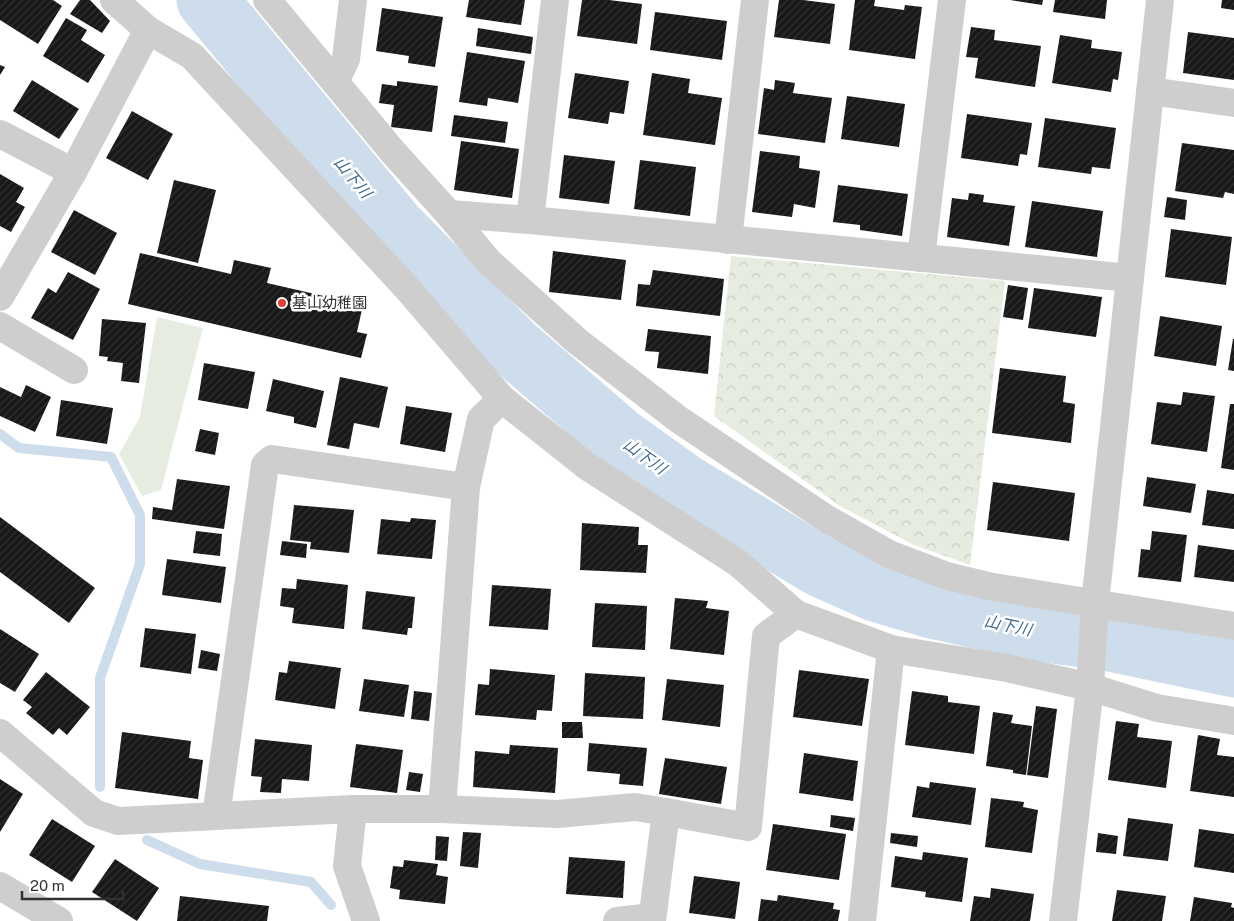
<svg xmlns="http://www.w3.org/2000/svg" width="1234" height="921" font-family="'Public Sans','Noto Sans JP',sans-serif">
<defs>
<pattern id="park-crowns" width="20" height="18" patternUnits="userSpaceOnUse" patternTransform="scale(1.25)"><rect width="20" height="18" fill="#e6ede0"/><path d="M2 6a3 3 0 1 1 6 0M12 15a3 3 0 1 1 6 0" fill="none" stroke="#c6ccc1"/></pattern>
<pattern id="building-hatch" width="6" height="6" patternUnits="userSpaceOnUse" patternTransform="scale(1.25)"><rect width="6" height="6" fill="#181818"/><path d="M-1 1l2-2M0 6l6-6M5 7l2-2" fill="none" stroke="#313131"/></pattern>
</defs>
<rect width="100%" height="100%" fill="#fff"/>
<polygon fill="#e6ede0" points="157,317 203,328 161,490 142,496 119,454 140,417"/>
<polygon fill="url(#park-crowns)" points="731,256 1005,281 970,565 914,545 840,506 714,416"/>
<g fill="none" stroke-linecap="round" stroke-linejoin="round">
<g stroke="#cdddec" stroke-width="10">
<polyline points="0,434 19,448 111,457 140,515 140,564 100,678 100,787"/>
<polyline points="147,840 200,864 311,882 331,905"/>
</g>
<polyline stroke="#cdddec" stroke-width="61" points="207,0 395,227 513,346 621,439 684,484 821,567 875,591 932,608 1032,630 1105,640 1234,667"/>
</g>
<g fill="url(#building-hatch)">
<polygon points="0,0 53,0 62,6 38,44 0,20"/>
<polygon points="80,0 90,0 110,21 102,33 70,14"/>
<polygon points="469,0 525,0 521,25 466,17"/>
<polygon points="582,0 609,0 642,4 637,44 577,36"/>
<polygon points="779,0 803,0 835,4 830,44 774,37"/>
<polygon points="855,0 875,0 874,6 904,10 905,5 922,7 915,59 849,50"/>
<polygon points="1010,0 1043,0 1042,5"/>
<polygon points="1055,0 1107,0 1105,19 1053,12"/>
<polygon points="1222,0 1234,0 1234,10 1221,8"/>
<polygon points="382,8 443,17 435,67 408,63 409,56 376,51"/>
<polygon points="655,12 727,21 722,60 650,50"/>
<polygon points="66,18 87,30 81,40 105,55 88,83 43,56"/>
<polygon points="971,27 995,30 994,40 1041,46 1035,87 975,78 978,58 966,57"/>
<polygon points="478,28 533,37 531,54 476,46"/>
<polygon points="1188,32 1234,38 1234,80 1183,73"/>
<polygon points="1060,35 1092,40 1091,48 1122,52 1118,80 1113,79 1111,92 1052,83"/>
<polygon points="467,52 525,61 518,103 488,98 487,106 459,102"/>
<polygon points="0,65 5,67 0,75"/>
<polygon points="575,73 629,81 624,114 610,112 608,124 568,118"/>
<polygon points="652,73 690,79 688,93 722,98 715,145 643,135"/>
<polygon points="32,80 79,109 59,139 13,111"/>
<polygon points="775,80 795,83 793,93 832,98 825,143 758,134 764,88 774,90"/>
<polygon points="397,81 438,86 432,132 391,127 394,105 379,103 382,84 397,86"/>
<polygon points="847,96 905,104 899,147 841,139"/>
<polygon points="132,111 173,134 148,180 106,158"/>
<polygon points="967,114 1032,123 1027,155 1020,154 1018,166 961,158"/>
<polygon points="454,115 508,122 505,143 451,136"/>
<polygon points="1045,118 1116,128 1110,169 1092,167 1091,174 1038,167"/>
<polygon points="461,141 519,149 512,198 454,190"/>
<polygon points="1182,143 1234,150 1234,194 1225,192 1223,198 1175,191"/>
<polygon points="760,151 800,156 799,168 820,171 815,208 794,204 792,217 752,212"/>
<polygon points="564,155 615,161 609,204 559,198"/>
<polygon points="640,160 696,167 690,216 634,209"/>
<polygon points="0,174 24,188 16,202 25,207 11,232 0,226"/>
<polygon points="174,180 216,190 198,263 157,253"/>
<polygon points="838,185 908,194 902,236 860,230 860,225 833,222"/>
<polygon points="969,193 984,195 983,202 1015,206 1009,246 947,237 952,198 968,200"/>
<polygon points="1167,197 1187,200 1185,220 1164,217"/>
<polygon points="1032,201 1103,211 1097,257 1025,247"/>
<polygon points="74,210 117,233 95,275 51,252"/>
<polygon points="1171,229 1232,237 1226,285 1165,277"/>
<polygon points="553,251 626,260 621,300 549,292"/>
<polygon points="140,253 231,274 234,260 271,268 267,283 363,305 357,332 367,334 361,358 128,304"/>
<polygon points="653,270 724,279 720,316 636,306 638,284 650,285"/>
<polygon points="68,272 100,289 73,340 31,318 48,288 56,293"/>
<polygon points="1008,285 1028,288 1023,320 1003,317"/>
<polygon points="1034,288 1102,297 1096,337 1028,328"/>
<polygon points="1160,316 1222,326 1216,366 1154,356"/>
<polygon points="102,319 146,323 139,383 121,381 123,363 107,361 108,357 99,356"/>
<polygon points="648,329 711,336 708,374 657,368 659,352 645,351"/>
<polygon points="1233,339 1234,339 1234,371 1228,370"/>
<polygon points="204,363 255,372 248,409 198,400"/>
<polygon points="1000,368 1066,376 1063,402 1075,404 1071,443 992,433"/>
<polygon points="340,377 388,387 379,428 354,423 349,449 327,445"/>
<polygon points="273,379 324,391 316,428 294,423 294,417 266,411"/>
<polygon points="26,385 51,397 35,432 0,416 0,387 21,397"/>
<polygon points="1183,392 1215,396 1207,452 1151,444 1157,402 1181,405"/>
<polygon points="61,400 113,408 107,444 56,436"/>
<polygon points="1230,404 1234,404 1234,470 1221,468"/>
<polygon points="406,406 452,413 445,452 400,444"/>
<polygon points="200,429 219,433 215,455 195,451"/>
<polygon points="1147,477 1196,484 1191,513 1143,506"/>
<polygon points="177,479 230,486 224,529 152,519 153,507 172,510"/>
<polygon points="993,482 1075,493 1069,541 987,530"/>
<polygon points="1207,490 1234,494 1234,529 1202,525"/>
<polygon points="294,505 354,510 349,553 310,549 311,542 290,540"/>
<polygon points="0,517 95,588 69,623 0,572"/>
<polygon points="411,518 436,520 432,559 377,554 381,519 410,522"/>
<polygon points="582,523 639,527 638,545 648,545 646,573 580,570"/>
<polygon points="196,531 222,534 220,556 193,553"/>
<polygon points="1152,531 1187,535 1181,582 1138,577 1141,549 1150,550"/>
<polygon points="282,541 307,544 306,558 280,555"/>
<polygon points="1198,545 1234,550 1234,582 1194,577"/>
<polygon points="167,559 226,567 221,603 162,595"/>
<polygon points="297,579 348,585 344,629 292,623 294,608 280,606 282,588 296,589"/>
<polygon points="492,585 551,589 548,630 489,626"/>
<polygon points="366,591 415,597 412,628 408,628 407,635 362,629"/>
<polygon points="675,598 708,601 706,608 729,611 724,655 670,649"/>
<polygon points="595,603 647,606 645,650 592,647"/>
<polygon points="145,628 196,634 191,674 140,667"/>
<polygon points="0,629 39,654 15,692 0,683"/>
<polygon points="201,650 220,654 217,671 198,668"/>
<polygon points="289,661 341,668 335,709 275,700 279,672 287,673"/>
<polygon points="490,669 555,675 552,711 537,710 536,720 475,715 478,684 489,685"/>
<polygon points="799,670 869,679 862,726 793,717"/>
<polygon points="46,672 90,707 67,735 59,728 53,735 26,713 32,707 23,700"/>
<polygon points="585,673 645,677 643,719 583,716"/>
<polygon points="364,679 409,685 404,717 359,711"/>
<polygon points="667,679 724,685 720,727 662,720"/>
<polygon points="414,691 432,693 429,721 411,719"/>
<polygon points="912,691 948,696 948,702 980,706 974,754 905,745"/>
<polygon points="1036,706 1057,709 1048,778 1027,775"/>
<polygon points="993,712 1013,715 1011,723 1032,726 1026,775 1013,773 1013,770 986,766"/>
<polygon points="1116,721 1139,724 1137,737 1172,741 1166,788 1108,780"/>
<polygon points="562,722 582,722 583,738 562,738"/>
<polygon points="122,732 191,741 189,758 203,760 198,799 115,788"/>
<polygon points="1198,735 1220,739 1217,755 1234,757 1234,797 1190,791"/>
<polygon points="255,739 312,745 309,781 282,779 281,793 260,792 262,777 251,776"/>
<polygon points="589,743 647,748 643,786 619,784 620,774 587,771"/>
<polygon points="356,744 403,750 397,793 350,787"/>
<polygon points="510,745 558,748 555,793 473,787 475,751 509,754"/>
<polygon points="804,753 858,761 853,801 799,793"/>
<polygon points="665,758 727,767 721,804 659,794"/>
<polygon points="409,772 423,774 420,792 406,790"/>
<polygon points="0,779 23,794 0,832"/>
<polygon points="930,782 976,788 971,825 912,817 917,786 929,788"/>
<polygon points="991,798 1024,802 1023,807 1038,810 1032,853 985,847"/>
<polygon points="831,815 855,818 853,831 830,827"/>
<polygon points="1128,818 1173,824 1168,861 1123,856"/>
<polygon points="52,819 95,846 72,882 29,855"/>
<polygon points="773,824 846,834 839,880 766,870"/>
<polygon points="1199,829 1234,834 1234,873 1194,867"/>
<polygon points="463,832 481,833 478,868 460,866"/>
<polygon points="891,833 918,836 917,847 890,843"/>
<polygon points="1098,833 1118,836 1116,854 1096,852"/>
<polygon points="436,836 449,837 447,861 435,860"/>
<polygon points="923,852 968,858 962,902 925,897 926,892 891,887 895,856 922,860"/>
<polygon points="569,857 625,861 623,898 566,894"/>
<polygon points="115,859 159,888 137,921 92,892"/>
<polygon points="404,860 438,864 436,875 448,877 445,904 399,899 400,890 390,888 393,866 403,867"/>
<polygon points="694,876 740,882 735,919 689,913"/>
<polygon points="991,888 1034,894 1030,921 970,921 974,896 990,898"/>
<polygon points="1117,890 1166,896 1162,921 1112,921"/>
<polygon points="778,895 834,903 833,909 840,910 838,921 758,921 761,899 777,901"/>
<polygon points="180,896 269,906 267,921 177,921"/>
<polygon points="1194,897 1232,903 1231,907 1234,908 1234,921 1190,921"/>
</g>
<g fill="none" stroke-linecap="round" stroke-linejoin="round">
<g stroke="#cecece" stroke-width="28">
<polyline points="114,0 148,30 192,56 406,287 502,399 588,467 738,563 796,614 891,649 1007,668 1090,687 1157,708 1234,721"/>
<polyline points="267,0 393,152 449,214 488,261 577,341 678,419 827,519 889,554 947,576 993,587 1234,626"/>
<polyline points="335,82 346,59 353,0"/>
<polyline points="1150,91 1234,103"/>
<polyline points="0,134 73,172"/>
<polyline points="449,214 530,220 1130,278"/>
<polyline points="530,220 555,0"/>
<polyline points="728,240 755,0"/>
<polyline points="921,258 952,0"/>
<polyline points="0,297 73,172 148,30"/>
<polyline points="0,326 74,370"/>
<polyline points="0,733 94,813 118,821 353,809 442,809 557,814 635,807 666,812"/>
<polyline points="353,809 347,866 366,921"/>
<polyline points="442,809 466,487 481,419 502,399"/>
<polyline points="216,816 265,465 272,459 466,487"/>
<polyline points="0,886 59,921"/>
<polyline points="617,921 652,917"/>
<polyline points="652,921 666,812 748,827 766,636 796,614"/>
<polyline points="862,921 891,649"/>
<polyline points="1063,921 1090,687 1095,603 1160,0"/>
</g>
</g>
<circle fill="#e03d3b" stroke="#fff" stroke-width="2" cx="282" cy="303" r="5"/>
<g text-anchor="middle" stroke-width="5" stroke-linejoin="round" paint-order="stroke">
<g font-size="15" fill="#313131" stroke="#fff" text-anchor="start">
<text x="292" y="308">基山幼稚園</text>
</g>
<g font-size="16" font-style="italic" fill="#416b92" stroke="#fff">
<text transform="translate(353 177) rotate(50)" y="6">山下川</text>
<text transform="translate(645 456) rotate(36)" y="6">山下川</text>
<text transform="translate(1008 625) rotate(12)" y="6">山下川</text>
</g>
</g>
<path d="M22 891v8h101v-8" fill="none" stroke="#313131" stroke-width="2.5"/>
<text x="30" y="891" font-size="15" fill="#313131" stroke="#ffffff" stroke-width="4" paint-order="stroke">20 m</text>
</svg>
